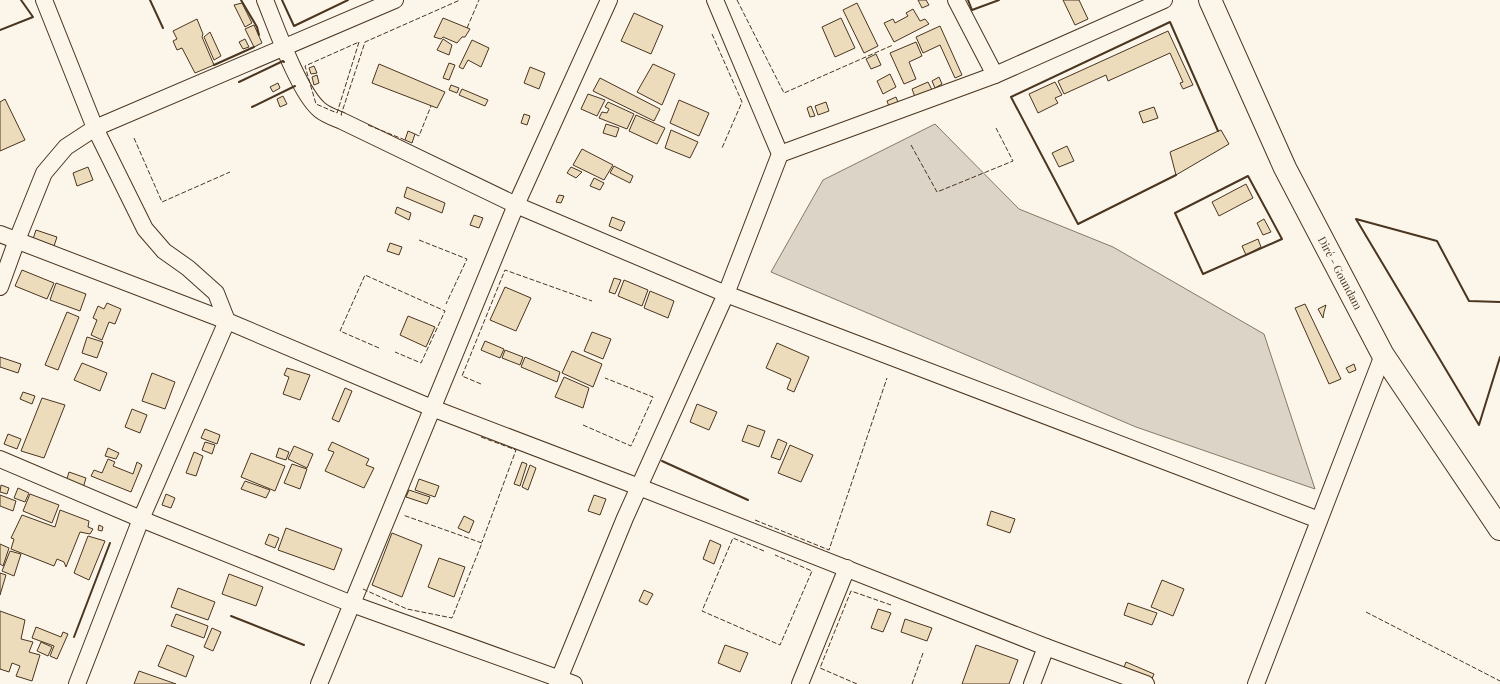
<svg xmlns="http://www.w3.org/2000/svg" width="1500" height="684" font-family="'Playfair Display',serif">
<rect width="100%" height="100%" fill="#fbf6e9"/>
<polygon fill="#dcd4c6" stroke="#887966" points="935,124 1019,209 1113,247 1264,334 1315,489 1136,427 771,272 823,180"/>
<g fill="#ecdcbc" stroke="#4a3520">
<polygon points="918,0 926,0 929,5 922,8"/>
<polygon points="1063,0 1079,0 1088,19 1075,25"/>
<polygon points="242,3 252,23 245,27 234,5"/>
<polygon points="857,3 878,46 864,53 843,10"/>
<polygon points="913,9 920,21 925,19 929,24 894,42 884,23 893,19 895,23 908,16 906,13"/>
<polygon points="634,13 663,26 651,54 621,41"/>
<polygon points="443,18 470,29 465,37 462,37 457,43 443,37 441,39 434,37"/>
<polygon points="841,18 855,48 835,57 822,27"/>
<polygon points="197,19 203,34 202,37 214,65 195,73 182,48 177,50 173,41 177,39 173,31"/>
<polygon points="254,25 262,43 254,47 245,29"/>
<polygon points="940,26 962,75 955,78 940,45 923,53 916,37"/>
<polygon points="1168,31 1193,85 1183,89 1180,83 1183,82 1170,53 1108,81 1106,75 1064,94 1058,81"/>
<polygon points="210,32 221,56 214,60 204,37"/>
<polygon points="245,39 249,47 243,49 239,42"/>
<polygon points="443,39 452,45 449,55 437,50"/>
<polygon points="472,40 489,48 481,67 468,60 463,69 459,67"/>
<polygon points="916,42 922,56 909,62 916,79 904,84 890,53"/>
<polygon points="876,54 881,65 871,69 866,59"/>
<polygon points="449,63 455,65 449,80 443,78"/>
<polygon points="379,64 445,92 437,108 372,83"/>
<polygon points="653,64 675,74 662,105 637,92"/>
<polygon points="314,66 317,73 311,74 309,68"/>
<polygon points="530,67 545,73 539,89 524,83"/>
<polygon points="890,74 896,87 883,94 877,81"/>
<polygon points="317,75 319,83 314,85 312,77"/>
<polygon points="939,77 942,84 935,88 932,81"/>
<polygon points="600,78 660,109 654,121 593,91"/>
<polygon points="928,82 932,90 915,97 912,89"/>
<polygon points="1055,82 1062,95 1055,98 1058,103 1038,113 1029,94"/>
<polygon points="278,83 280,88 273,92 270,87"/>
<polygon points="451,85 459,88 457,93 449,90"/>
<polygon points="462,89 488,100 485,106 459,95"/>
<polygon points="588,94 605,100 597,116 581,109"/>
<polygon points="283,96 287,104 280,107 277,99"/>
<polygon points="896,97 899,105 890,109 887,101"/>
<polygon points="5,99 25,140 0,151 0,102"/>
<polygon points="679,100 709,113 699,136 670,123"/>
<polygon points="608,102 634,114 627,129 599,118 602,112 607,113 609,109 605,107"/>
<polygon points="826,102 829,111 818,115 815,106"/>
<polygon points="811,106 815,116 810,117 807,108"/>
<polygon points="1154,107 1158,118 1143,123 1139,112"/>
<polygon points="524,114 530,116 527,125 521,123"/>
<polygon points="636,115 665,128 657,144 629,131"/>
<polygon points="606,124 619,128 616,137 603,133"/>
<polygon points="671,130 698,142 690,158 665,148"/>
<polygon points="1221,130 1229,144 1176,175 1170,152"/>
<polygon points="408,131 415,134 412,143 405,140"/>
<polygon points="1067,146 1074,161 1059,167 1052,153"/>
<polygon points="582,149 613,165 604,180 573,165"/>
<polygon points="614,166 633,176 630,183 610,173"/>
<polygon points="88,167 93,180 77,186 73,173"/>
<polygon points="571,167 582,172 576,178 567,173"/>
<polygon points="594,178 604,183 600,190 590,186"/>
<polygon points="1246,184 1253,198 1219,216 1212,202"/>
<polygon points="407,187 445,203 442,213 404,197"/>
<polygon points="559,195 564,196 561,203 556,202"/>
<polygon points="397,207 411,213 409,220 395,213"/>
<polygon points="474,215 483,218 479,228 470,225"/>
<polygon points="612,217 625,222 621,231 609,226"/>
<polygon points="1264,219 1271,232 1263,235 1257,223"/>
<polygon points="36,230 57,237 54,246 33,239"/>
<polygon points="1258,239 1261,247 1246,255 1242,246"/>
<polygon points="390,243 402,247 399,255 387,251"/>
<polygon points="22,270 54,283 47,299 15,286"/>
<polygon points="614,278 621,280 615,294 609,292"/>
<polygon points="624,280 648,290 642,306 618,296"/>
<polygon points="56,283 86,294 80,311 50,300"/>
<polygon points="505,287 531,298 516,331 490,320"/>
<polygon points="650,291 674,301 668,318 644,308"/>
<polygon points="107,303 121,309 115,324 109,322 102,340 91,335 97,320 93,318 98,306 104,309"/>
<polygon points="1305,304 1341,379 1329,384 1295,308"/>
<polygon points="1326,305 1324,312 1323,318 1318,309"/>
<polygon points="67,312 79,317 58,370 45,365"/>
<polygon points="408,316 435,327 426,347 400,335"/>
<polygon points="592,332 611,339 603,359 584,351"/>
<polygon points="87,337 103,342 97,358 82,353"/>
<polygon points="485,341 504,349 500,358 481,350"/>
<polygon points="777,343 809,357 794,392 787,389 791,379 766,368"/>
<polygon points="505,350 523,357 520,365 502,358"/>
<polygon points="572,351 602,364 593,387 562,373"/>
<polygon points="0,357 21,364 18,373 0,367"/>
<polygon points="525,357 560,372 557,382 521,367"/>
<polygon points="82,363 107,373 100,391 74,380"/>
<polygon points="1354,364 1356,370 1349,373 1346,368"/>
<polygon points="287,368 310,375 300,400 283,394 289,377 284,375"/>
<polygon points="152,373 175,382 165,409 142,401"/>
<polygon points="564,377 589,388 583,408 555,397"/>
<polygon points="345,388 352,391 339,422 332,419"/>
<polygon points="23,392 35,396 32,404 20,399"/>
<polygon points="42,398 65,405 44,458 21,451"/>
<polygon points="697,404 717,412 709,430 690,422"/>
<polygon points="132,409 147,415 140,433 125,427"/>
<polygon points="748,425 765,431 759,447 742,441"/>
<polygon points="205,429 220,435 217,444 201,438"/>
<polygon points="8,434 21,439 17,449 4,444"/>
<polygon points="778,439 787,443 780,460 771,457"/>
<polygon points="205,442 215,445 212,454 202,450"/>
<polygon points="332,442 369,459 366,465 374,468 364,488 325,471 334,452 328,450"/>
<polygon points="790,445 813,455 801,482 778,473"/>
<polygon points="294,446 313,454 307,468 288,459"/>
<polygon points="108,448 119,453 116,459 105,456"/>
<polygon points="279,448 289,452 286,460 276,457"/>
<polygon points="194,452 203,456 196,476 186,473"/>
<polygon points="251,453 285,466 275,491 241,477"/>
<polygon points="108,459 115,462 113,466 133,474 137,462 142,465 131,492 91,476 94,470 102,473"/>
<polygon points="522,462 527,464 520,486 514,484"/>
<polygon points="292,464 307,469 300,489 284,483"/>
<polygon points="530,465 536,468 528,490 522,487"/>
<polygon points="69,472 86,478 83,488 66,482"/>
<polygon points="419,479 439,486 435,497 415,490"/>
<polygon points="245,481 270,490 266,498 241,489"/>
<polygon points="1,485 9,488 7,494 0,492"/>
<polygon points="18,488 29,493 25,502 14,498"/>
<polygon points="409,490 430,497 427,504 406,497"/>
<polygon points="30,494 59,505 52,523 23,511"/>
<polygon points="166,494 175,498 171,508 162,505"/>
<polygon points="0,495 16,501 13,511 0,506"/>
<polygon points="594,495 606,499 600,515 588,511"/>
<polygon points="60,510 89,521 88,527 93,529 90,534 80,532 66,567 64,562 57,559 54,566 11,549 14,539 11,538 22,515 55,527"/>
<polygon points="991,511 1015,519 1010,533 987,525"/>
<polygon points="464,516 474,521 469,533 458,528"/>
<polygon points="99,525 103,527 102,531 98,530"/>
<polygon points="286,528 342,549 334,570 278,550"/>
<polygon points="392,533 422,545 402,597 372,585"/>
<polygon points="269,534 279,538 275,548 265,544"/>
<polygon points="88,536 105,541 89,580 74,573"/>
<polygon points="710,540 721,545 714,564 703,559"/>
<polygon points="0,544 9,548 3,566 0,564"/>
<polygon points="10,551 21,554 14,576 2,571"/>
<polygon points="439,558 465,567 454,597 428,587"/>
<polygon points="0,573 6,575 0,595"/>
<polygon points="229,574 263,587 256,606 222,594"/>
<polygon points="1162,580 1184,589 1173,616 1151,607"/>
<polygon points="178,588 215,602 208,620 171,607"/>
<polygon points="644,590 653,594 647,605 639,601"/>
<polygon points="1128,603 1157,613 1152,625 1124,615"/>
<polygon points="878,609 891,613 883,632 871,628"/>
<polygon points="0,611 25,620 21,639 33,642 29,652 40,655 32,681 16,676 20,666 12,663 9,672 0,669"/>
<polygon points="176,614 208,626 204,638 171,626"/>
<polygon points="905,619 932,628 927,641 901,632"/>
<polygon points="36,627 61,637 63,632 68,634 57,659 50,656 54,646 32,638"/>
<polygon points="212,628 221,632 213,651 204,647"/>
<polygon points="41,642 52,647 48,656 37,651"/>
<polygon points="167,645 194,656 186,677 158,666"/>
<polygon points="725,645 748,653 740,672 718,663"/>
<polygon points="976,645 1018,660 1009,684 962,684"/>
<polygon points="1126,662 1154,674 1151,681 1123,670"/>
<polygon points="139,671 176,684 134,684"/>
</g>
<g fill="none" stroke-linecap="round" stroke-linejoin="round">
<g stroke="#4a3520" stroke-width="18">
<g id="minor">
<polyline points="44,0 95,128 145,229 164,251 188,268 216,293 227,321 141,519 77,684"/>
<path d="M265,0C276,27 299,93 320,110C326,115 335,118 342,121L516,205L726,294L1319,520"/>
<polyline points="956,0 995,75"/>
<polyline points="780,154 995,75 1164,0"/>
<polyline points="0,234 227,321 432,408 639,487 1046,647 1146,684"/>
<polyline points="0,287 17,240 44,173 66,147 95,128 395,0"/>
<polyline points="0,459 141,519 352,604 574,684"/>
<polyline points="319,684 516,205 609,0"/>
<polyline points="557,684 625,518 726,294 780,154 715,0"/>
<polyline points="800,684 847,568"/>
<polyline points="1032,684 1046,647"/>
<polyline points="1256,684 1383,355"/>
</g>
</g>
<g stroke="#4a3520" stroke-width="24">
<polyline id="secondary" points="1210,0 1285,168 1383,355 1500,529"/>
</g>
<use href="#minor" stroke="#fbf6e9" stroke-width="16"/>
<use href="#secondary" stroke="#fbf6e9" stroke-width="22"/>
<g stroke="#4a3520" stroke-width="1" stroke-dasharray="5 2" stroke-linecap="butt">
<polyline points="737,0 784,93 893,45"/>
<polyline points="467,28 479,0"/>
<polyline points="712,34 742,102 722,148"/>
<polygon points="359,42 337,113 316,104 305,66"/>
<polyline points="342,115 341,115 365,42 460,0"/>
<polyline points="368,125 405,140"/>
<polyline points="415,134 419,136 431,106"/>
<polyline points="134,138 162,202 230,172"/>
<polyline points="911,145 937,192 1013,161 996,128"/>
<polyline points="419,240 467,259 446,304"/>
<polyline points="379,348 340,331 365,275 445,311 421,363 395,352"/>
<polyline points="481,384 462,376 505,270 592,301"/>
<polyline points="583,425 631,446 653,397 605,378"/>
<polyline points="481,437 516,450 482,542"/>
<polyline points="755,520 829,550 887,378"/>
<polyline points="764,551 733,538 702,611 780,645 812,571 775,555"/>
<polyline points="363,589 407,609 452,618 482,543 403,515"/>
<polyline points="1366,612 1500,681"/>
<polyline points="857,684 820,668 851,591 891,605"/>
<polyline points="912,684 923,653"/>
</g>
<g stroke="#4a3520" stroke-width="2">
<polyline points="150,0 163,28"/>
<polyline points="241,0 257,27 259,35"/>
<polyline points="282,0 294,26 348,0"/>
<polyline points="968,0 972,10 999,0"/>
<polyline points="0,30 33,17 21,0"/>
<polyline points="214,65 254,47"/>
<polyline points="239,82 283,61 284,62"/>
<polyline points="252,107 295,86"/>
<polyline points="1176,175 1078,224 1011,97 1170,22 1218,131"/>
<polygon points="1248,176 1282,239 1203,274 1175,213"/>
<polyline points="1500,302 1469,301 1437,241 1356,219 1479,425 1500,357"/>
<polyline points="662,461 748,500"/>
<polyline points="231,616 304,645"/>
<polyline points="74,637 110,543"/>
</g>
</g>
<g text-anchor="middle" stroke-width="3" stroke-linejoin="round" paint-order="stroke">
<g font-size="11" fill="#4a3520" stroke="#fbf6e9">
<text transform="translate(1340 273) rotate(62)" y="4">Diré - Goundam</text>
</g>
</g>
</svg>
